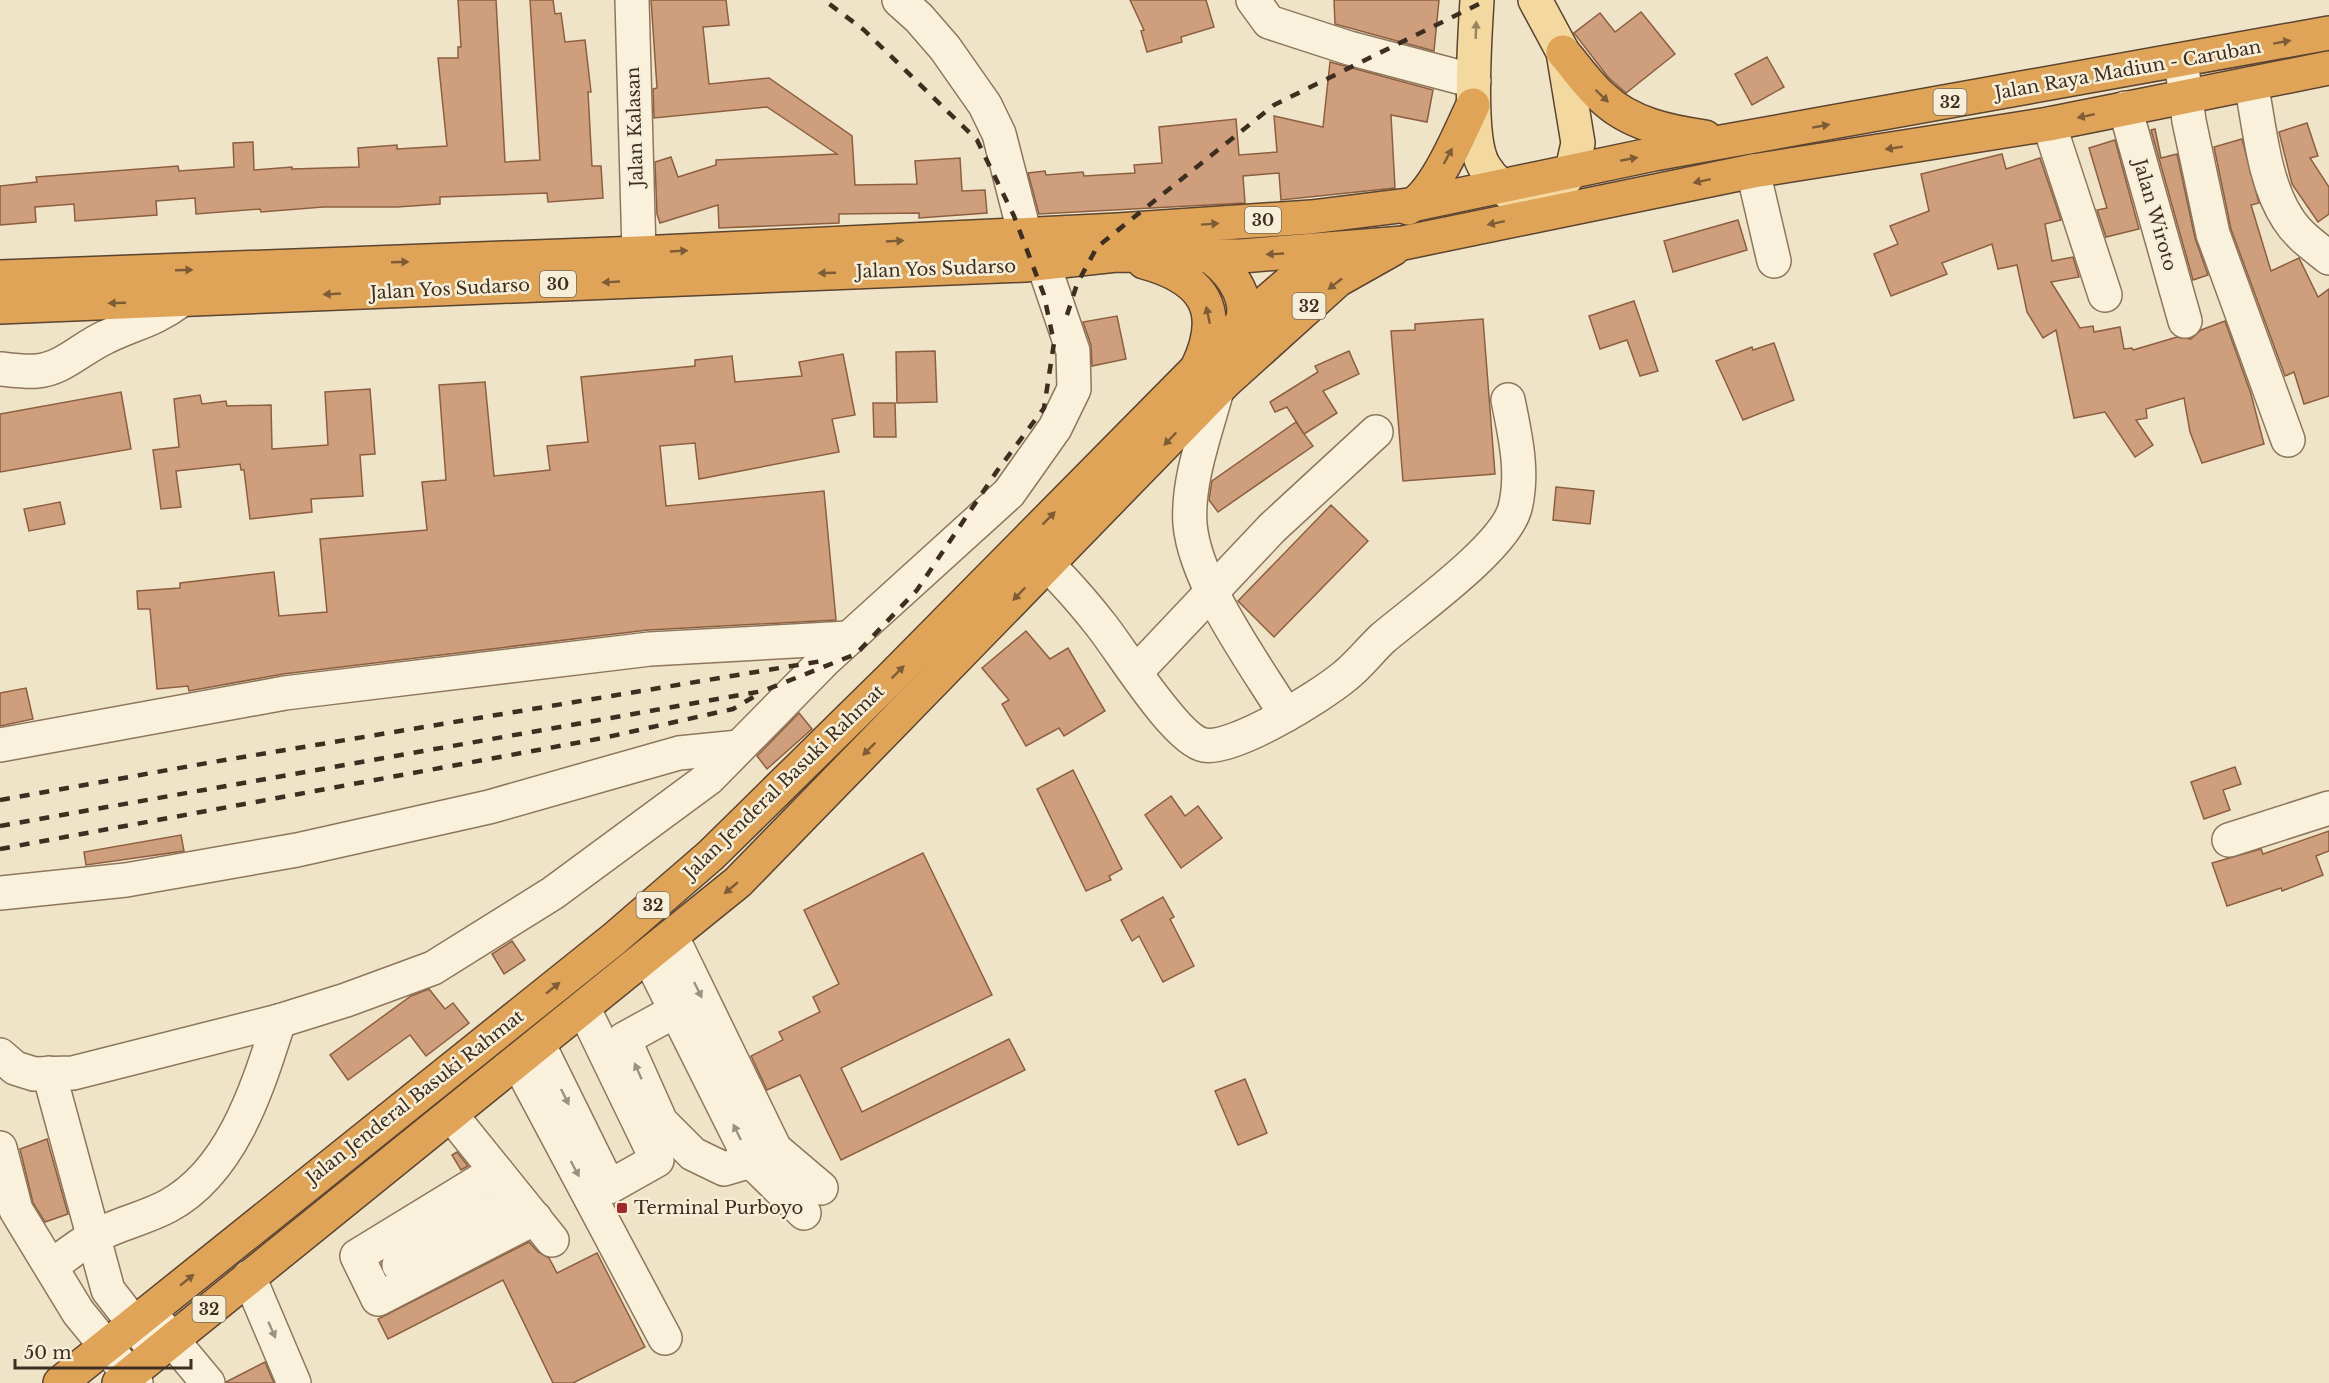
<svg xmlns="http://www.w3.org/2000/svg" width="2329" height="1383" font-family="'Libre Baskerville',serif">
<rect width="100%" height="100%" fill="#f0e4c8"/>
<g fill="#cf9f7d" stroke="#8d5f41" stroke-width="1.5">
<polygon points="458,0 496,0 505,162 540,160 530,0 553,0 555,14 561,13 565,42 585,40 591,92 588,92 592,166 601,166 603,198 548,202 547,193 521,194 440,197 440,204 397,207 323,207 261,212 260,209 196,214 195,198 156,201 157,215 75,221 74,204 35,207 36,222 0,225 0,186 37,182 36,177 178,166 179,171 234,167 233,143 253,142 254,170 292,167 292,169 359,167 358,148 397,145 397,149 447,146 438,58 458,58 458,47 461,47"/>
<polygon points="651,0 726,0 729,25 703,27 709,84 769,78 852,136 855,185 917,184 915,161 960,158 962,191 985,190 987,213 919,218 919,213 839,214 839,223 719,228 718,205 660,223 657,214 655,162 671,157 678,177 716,165 716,160 837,154 767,107 654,118 653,89 657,88"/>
<polygon points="1130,0 1206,0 1214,27 1181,37 1182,42 1147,52 1141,31 1144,30"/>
<polygon points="1334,0 1439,0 1434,51 1335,24"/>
<polygon points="1641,12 1675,54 1626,93 1608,77 1574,33 1600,13 1615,32"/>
<polygon points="1767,57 1784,87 1752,105 1735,74"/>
<polygon points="1330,62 1433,90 1427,122 1391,115 1395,188 1281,200 1279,173 1243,176 1245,203 1039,214 1028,173 1045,171 1046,175 1083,172 1084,176 1135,173 1134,165 1162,163 1159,127 1236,119 1239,155 1277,152 1274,116 1323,127"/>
<polygon points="2307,123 2318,156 2310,158 2329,187 2329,214 2318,222 2292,184 2279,132"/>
<polygon points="2155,129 2161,158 2177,154 2195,238 2208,275 2193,280 2151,130"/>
<polygon points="2242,139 2259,203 2251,205 2271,271 2299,258 2318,297 2329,289 2329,396 2304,404 2294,372 2285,376 2231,229 2214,147"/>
<polygon points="2115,140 2139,229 2106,237 2097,210 2107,208 2089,148"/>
<polygon points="2002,154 2006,169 2040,158 2061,220 2045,224 2052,261 2073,257 2079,277 2051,282 2080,328 2093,326 2094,332 2120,327 2124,349 2132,348 2133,350 2177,337 2191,339 2201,330 2225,321 2251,394 2264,444 2202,463 2190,432 2184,398 2146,409 2147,418 2136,420 2153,445 2135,457 2105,412 2074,418 2056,330 2043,338 2027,312 2017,265 1998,269 1992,244 1942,263 1947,274 1891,296 1874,254 1898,244 1890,226 1929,211 1921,174"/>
<polygon points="1738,220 1747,250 1673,272 1664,241"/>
<polygon points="1634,301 1658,371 1640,376 1627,340 1600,349 1589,316"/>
<polygon points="1117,316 1126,359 1092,366 1091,345 1083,322"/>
<polygon points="1483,319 1495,474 1403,481 1391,331 1415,330 1415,324"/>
<polygon points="1774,343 1794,400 1743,420 1716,361 1752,347 1753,350"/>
<polygon points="935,351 937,402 897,403 896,352"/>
<polygon points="1349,351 1359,374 1323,391 1337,413 1304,434 1313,446 1218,512 1209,500 1212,481 1296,422 1304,434 1287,407 1275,412 1270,402 1318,372 1315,366"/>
<polygon points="843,354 855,415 832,419 839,452 699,479 695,443 660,446 666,506 824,491 836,620 648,630 283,674 189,691 188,686 157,689 150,609 138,609 137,591 180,588 180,583 274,572 279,616 327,612 320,539 427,530 422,482 446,480 439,385 485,382 494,476 550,470 547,446 588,442 581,377 695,366 695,360 732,356 735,382 802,376 799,362"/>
<polygon points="370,389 375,454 360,455 363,496 311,499 312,512 250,519 244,470 241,470 240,464 176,471 181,507 161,509 153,450 179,447 174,399 200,395 202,404 226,401 227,406 271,405 272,449 328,445 325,392"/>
<polygon points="121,392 131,449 0,472 0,414"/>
<polygon points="873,403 895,403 896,437 874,437"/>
<polygon points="1556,487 1594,491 1590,524 1553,520"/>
<polygon points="60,502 65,524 29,531 24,509"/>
<polygon points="1331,505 1368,541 1274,637 1238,601"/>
<polygon points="1026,631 1050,659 1068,648 1105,711 1064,736 1059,728 1026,746 1002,704 1009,700 982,668"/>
<polygon points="26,688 33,719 0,726 0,693"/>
<polygon points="799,713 812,729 767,769 757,756"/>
<polygon points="2235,767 2241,784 2223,790 2230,810 2204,819 2191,782"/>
<polygon points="1073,770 1122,869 1109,876 1111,880 1086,891 1037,789"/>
<polygon points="1171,796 1185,816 1198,806 1222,838 1181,868 1145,815"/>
<polygon points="2329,831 2329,851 2316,856 2323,875 2282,891 2281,888 2227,906 2212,863 2261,849 2263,854"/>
<polygon points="181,835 184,851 86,865 84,852"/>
<polygon points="923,853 992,995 841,1068 862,1112 1009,1039 1025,1070 841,1160 800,1075 767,1090 751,1056 783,1040 779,1032 820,1012 813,997 839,984 804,910"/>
<polygon points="1163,897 1174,917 1170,919 1194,966 1163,982 1139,936 1132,941 1121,920"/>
<polygon points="512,941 525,960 504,974 492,954"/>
<polygon points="429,989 445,1009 453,1003 469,1023 426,1056 410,1035 348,1080 330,1055 411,996"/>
<polygon points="1245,1079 1267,1133 1238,1145 1215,1091"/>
<polygon points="47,1139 68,1214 45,1222 33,1203 20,1149"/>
<polygon points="457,1152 468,1166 461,1170 452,1155"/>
<polygon points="529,1242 538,1252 549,1258 557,1273 597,1253 645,1347 573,1383 553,1383 503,1280 388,1339 378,1319"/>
<polygon points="265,1362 274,1383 226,1383 226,1382"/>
</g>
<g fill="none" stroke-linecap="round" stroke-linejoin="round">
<g stroke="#8d765c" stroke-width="36">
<g id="minor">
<polyline points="632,0 639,253 644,280"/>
<polyline points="1253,0 1269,22 1349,48 1474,81"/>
<polyline points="2181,60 2189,121 2213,234 2288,440"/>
<path d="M2251,84C2260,127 2263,181 2288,219C2298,235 2314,246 2329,258"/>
<polyline points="2125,108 2185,321"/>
<polyline points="2049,124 2105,295"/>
<polyline points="1753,171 1774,261"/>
<path d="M0,369C12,370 25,372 37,371C63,369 83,347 106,337C135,323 153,321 180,301"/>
<path d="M1217,390C1206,432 1187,480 1190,524C1195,583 1254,663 1286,715"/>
<path d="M1027,546C1054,569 1079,597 1101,625C1121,650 1176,740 1204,745C1233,751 1321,696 1345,676C1359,665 1370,650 1383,638C1416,610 1505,547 1515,508C1524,472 1515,435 1508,400"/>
<polyline points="1136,672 1272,528 1376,432"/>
<polyline points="0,745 285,693 650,649 848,638"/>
<polyline points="2229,840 2329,808"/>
<polyline points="0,893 126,880 297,850 489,807 679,753 739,747"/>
<polyline points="649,957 751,1161 775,1149 672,937"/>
<polyline points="677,1010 624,1039 661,1122 693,1154 724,1169 751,1161 804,1213"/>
<polyline points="539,1045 609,1187 657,1160 584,1009"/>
<polyline points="0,1055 15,1068 34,1074 73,1073 279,1021 346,1000 433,968 553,893 709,778 826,659 1009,493 1055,428 1074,389 1073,351 1043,263 1025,235 999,134 985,105 945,48 919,18 899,0"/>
<polyline points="518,1062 665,1338"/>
<polyline points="49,1073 108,1290 156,1352"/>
<polyline points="451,1115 552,1240"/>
<polyline points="0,1148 16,1210 78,1312 136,1383"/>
<polyline points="775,1149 821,1188"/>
<polyline points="496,1171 357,1256 378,1299 535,1218"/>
<polyline points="399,1265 517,1197"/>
<path d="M51,1267C64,1257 77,1246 92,1238C116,1224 144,1219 168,1206C233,1171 258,1086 279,1021"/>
<polyline points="249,1277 294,1383"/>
<polyline points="153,1317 208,1383"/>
</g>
</g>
<g stroke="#5b4430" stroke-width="36">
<path id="major" d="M1477,0C1475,35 1467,138 1484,166C1498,188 1518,202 1541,213L1572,170L1578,143L1563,52L1535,0"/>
</g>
<g stroke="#5b4430" stroke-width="36">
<g id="highway">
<path d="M1563,52C1576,67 1588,85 1603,98C1630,124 1670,132 1705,137"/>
<path d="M1408,208C1436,193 1459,134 1473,105"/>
<path d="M1198,250C1220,260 1242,283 1244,309C1244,318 1240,329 1237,337"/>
<path d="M1144,262C1202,278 1225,308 1198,366"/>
<polyline points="0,277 639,253 1118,230 1311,217 1416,204 1654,154 2329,33"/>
<polyline points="0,307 1025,265 1116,255 1241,256 1403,243 1753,171 2049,124 2329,68"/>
<polyline points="60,1383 614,939 711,855 891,678 1241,324 1306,268 1334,250"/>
<polyline points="119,1383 738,882 1225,382 1338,280 1393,249"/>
</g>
</g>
<use href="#minor" stroke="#faf1dc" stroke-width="33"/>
<use href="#major" stroke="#f3d9a0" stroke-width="33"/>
<use href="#highway" stroke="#e0a458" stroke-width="33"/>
<g stroke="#3d2e20" stroke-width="4.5" stroke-dasharray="10 10" stroke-linecap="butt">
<polyline points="1067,315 1077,284 1097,247 1274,105 1487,0"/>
<polyline points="0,800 213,762 822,661"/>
<polyline points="0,826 763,691 856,654 917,590 997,471 1044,408 1054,343 1044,295 1014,216 977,140 864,30 824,0"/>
<polyline points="0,849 603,738 733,709 755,696"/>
</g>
</g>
<defs><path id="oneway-solid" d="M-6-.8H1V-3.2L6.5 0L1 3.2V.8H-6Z" transform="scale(1.5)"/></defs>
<use fill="#988460" href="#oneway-solid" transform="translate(1476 30) rotate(-88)"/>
<g fill="#7e5d36">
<use href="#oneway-solid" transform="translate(2282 42) rotate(-10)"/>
<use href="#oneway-solid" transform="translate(1602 96) rotate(44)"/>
<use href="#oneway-solid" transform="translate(2086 116) rotate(168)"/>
<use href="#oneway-solid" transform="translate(1821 126) rotate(-10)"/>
<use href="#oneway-solid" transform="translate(1894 148) rotate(171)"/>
<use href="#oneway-solid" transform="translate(1448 156) rotate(-62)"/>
<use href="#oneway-solid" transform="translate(1629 159) rotate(-11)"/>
<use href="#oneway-solid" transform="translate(1702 181) rotate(168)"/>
<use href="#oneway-solid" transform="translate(1496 223) rotate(168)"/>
<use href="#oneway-solid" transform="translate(1210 224) rotate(-4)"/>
<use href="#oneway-solid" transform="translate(895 241) rotate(-3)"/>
<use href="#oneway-solid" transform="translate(679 251) rotate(-3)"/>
<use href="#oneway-solid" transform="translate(1275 254) rotate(177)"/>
<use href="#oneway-solid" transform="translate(400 262) rotate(-2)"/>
<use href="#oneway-solid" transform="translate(184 270) rotate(-2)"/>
<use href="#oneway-solid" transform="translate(827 273) rotate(178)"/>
<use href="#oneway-solid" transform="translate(611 282) rotate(177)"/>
<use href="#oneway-solid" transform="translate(1335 284) rotate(142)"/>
<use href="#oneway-solid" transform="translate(332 294) rotate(177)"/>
<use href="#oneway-solid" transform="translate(117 303) rotate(178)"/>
<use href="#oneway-solid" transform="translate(1208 315) rotate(-102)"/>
<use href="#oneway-solid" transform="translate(1170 439) rotate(134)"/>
<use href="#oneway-solid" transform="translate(1049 518) rotate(-45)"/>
<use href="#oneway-solid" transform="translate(1019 594) rotate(134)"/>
<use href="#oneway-solid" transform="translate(898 672) rotate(-45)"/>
<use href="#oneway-solid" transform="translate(869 749) rotate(135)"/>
<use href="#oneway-solid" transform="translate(731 888) rotate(140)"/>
<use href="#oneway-solid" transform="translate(553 988) rotate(-39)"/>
<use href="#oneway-solid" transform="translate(187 1280) rotate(-39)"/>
</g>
<g fill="#9c907e">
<use href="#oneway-solid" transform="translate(698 990) rotate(64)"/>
<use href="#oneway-solid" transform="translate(638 1071) rotate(-114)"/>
<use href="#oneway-solid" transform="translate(565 1097) rotate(64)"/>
<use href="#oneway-solid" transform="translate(737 1132) rotate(-116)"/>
<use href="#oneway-solid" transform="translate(575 1169) rotate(62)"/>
<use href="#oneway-solid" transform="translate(272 1330) rotate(66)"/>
</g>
<rect fill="#9e2a2b" stroke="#f7eed8" stroke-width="2" x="616" y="1202" width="12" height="12" rx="3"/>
<g text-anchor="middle" stroke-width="5" stroke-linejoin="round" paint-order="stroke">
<g fill="#f7eed8" stroke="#756857" stroke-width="1.5">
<rect x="1933.5" y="89" width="33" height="26" rx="4.5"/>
<rect x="1245" y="207" width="36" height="26" rx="4.5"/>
<rect x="540" y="271" width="36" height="26" rx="4.5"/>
<rect x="1292.5" y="293" width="33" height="26" rx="4.5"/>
<rect x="636.5" y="892" width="33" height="26" rx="4.5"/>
<rect x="192.5" y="1296" width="33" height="26" rx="4.5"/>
</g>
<g font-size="16" font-weight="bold" fill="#3d2e20">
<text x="1950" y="108">32</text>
<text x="1263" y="226">30</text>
<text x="558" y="290">30</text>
<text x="1309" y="312">32</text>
<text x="653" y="911">32</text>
<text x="209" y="1315">32</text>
</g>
<g font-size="18" fill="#3d2e20" stroke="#f7eed8">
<text transform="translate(2128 70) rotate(-10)" y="6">Jalan Raya Madiun - Caruban</text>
<text transform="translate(635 127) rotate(-92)" y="6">Jalan Kalasan</text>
<text transform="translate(2155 215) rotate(74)" y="6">Jalan Wiroto</text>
<text transform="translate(936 269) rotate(-2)" y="6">Jalan Yos Sudarso</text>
<text transform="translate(450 289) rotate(-3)" y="6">Jalan Yos Sudarso</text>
<text transform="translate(784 782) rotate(-44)" y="6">Jalan Jenderal Basuki Rahmat</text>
<text transform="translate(415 1097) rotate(-38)" y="6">Jalan Jenderal Basuki Rahmat</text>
</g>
<g font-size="18" fill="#3d2e20" stroke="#f7eed8" text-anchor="start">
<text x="634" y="1214">Terminal Purboyo</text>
</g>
</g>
<path d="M15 1359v9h176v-9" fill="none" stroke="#3d2e20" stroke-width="3"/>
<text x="24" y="1359" font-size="18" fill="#3d2e20" stroke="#f7eed8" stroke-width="4.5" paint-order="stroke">50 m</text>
</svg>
